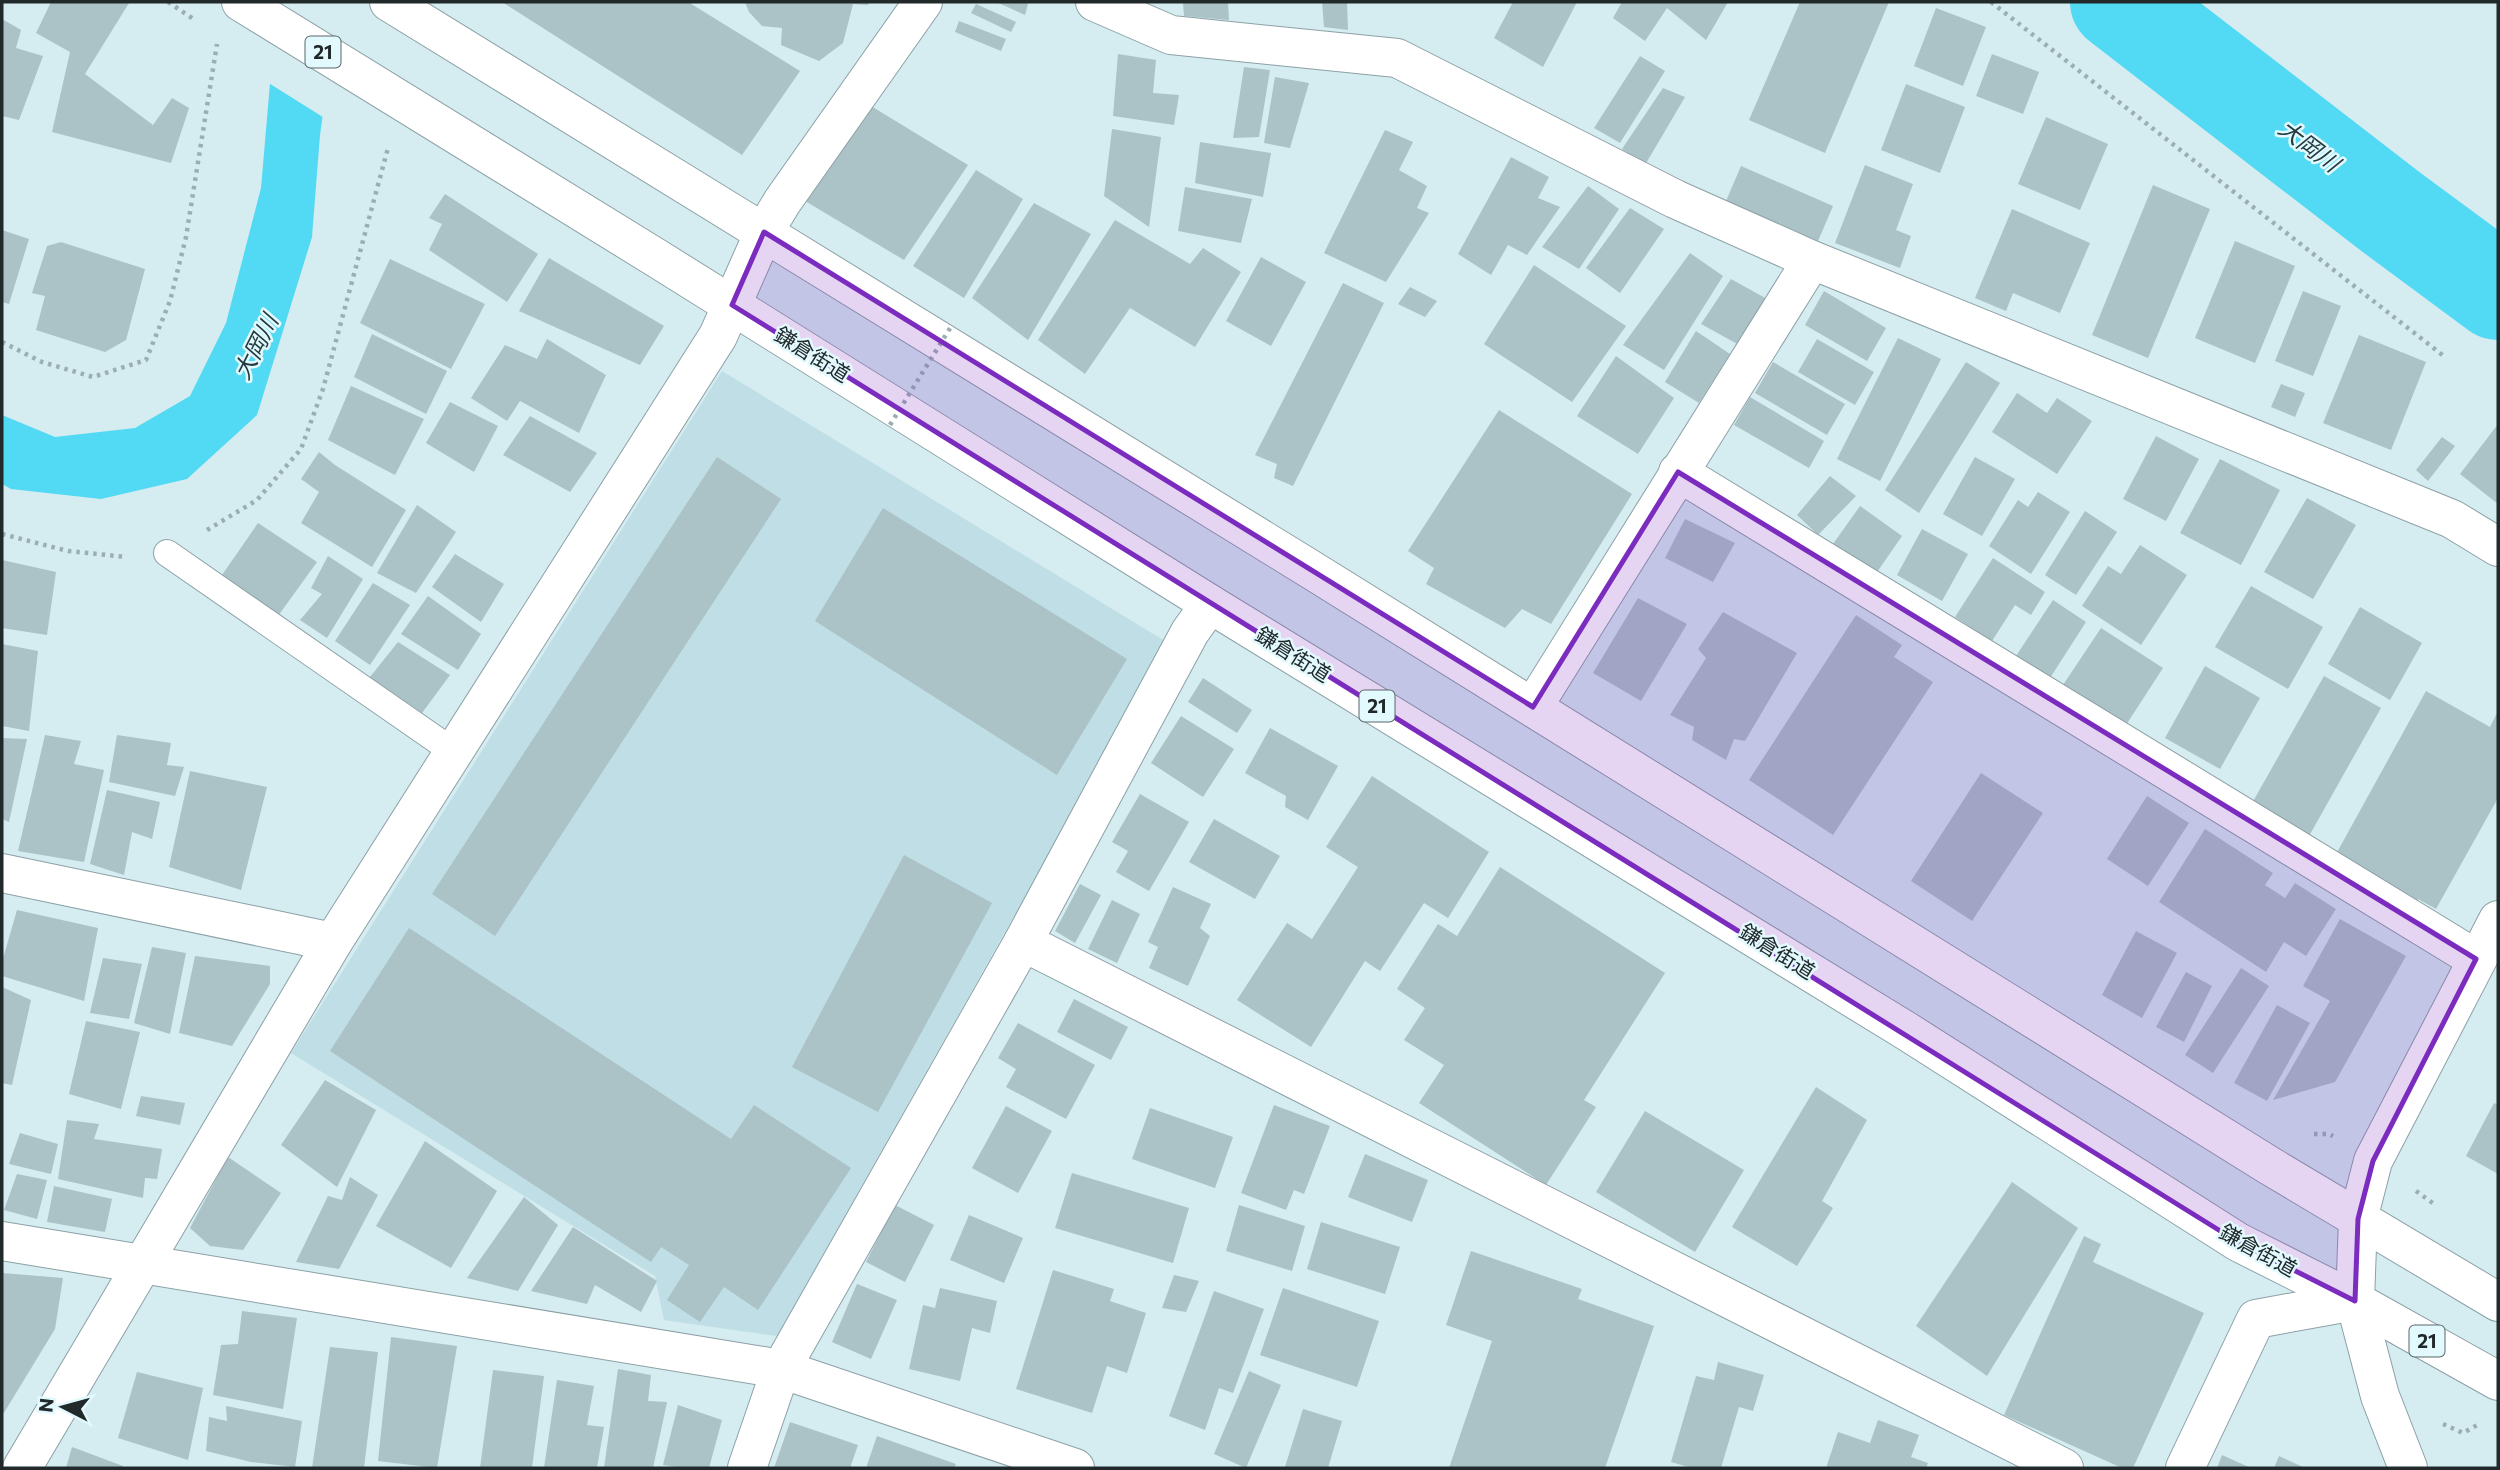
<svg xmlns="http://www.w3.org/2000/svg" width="2500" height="1470" font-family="Commissioner,'Noto Sans JP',sans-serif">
<rect width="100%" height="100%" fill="#d5ecf1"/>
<polygon fill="#bfdee5" points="722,371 1168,643 777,1336 664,1320 655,1276 291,1053"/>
<polygon fill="#52d9f3" points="277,2 338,2 320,135 312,237 257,415 187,479 101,499 11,489 2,484 2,415 55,437 135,428 190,396 226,323 261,188"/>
<polygon fill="#d5ecf1" points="273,2 341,2 326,119 267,82"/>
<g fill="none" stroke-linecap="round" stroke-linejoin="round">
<polyline stroke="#52d9f3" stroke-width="98" points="2119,2 2391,212 2498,291"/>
</g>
<g fill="#abc2c7">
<polygon points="51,2 129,3 85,74 153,125 172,98 189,108 171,163 52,132 70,52 36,33"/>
<polygon points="502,2 688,2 800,71 742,155"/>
<polygon points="745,2 869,2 868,5 853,4 843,43 819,61 781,45 782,28 762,26 749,12"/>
<polygon points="996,2 1024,2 1028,4 1025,15"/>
<polygon points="1183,2 1228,2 1229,20 1184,16"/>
<polygon points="1322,2 1347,2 1348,30 1324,27"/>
<polygon points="1513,2 1577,2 1543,67 1494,38"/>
<polygon points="1622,2 1728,2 1706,40 1667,8 1645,41 1613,18"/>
<polygon points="1800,2 1889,2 1825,153 1749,120"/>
<polygon points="976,4 1016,22 1011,32 971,13"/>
<polygon points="1936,8 1986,27 1963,86 1914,66"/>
<polygon points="2,19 21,30 16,48 43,56 19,120 2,116"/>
<polygon points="959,21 1006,39 1001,51 955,32"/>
<polygon points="1118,54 1156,60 1153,93 1179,95 1174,125 1113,116"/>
<polygon points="1992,54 2039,72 2023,114 1976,96"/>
<polygon points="1640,56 1665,71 1620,143 1594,128"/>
<polygon points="1244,67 1270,70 1259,137 1233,138"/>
<polygon points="1275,77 1309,83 1290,148 1264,143"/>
<polygon points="1906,84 1965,107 1940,173 1881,150"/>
<polygon points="1663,88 1685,97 1645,165 1622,149"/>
<polygon points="866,103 968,165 904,260 805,201"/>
<polygon points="2046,117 2108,144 2080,210 2018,184"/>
<polygon points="1112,129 1161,137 1149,227 1104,196"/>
<polygon points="1385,130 1413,142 1399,170 1427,186 1417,208 1429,213 1386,282 1324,253"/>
<polygon points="1200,142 1271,153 1263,197 1195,183"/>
<polygon points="1511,157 1549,177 1538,198 1560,207 1527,255 1508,245 1491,275 1458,254"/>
<polygon points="1865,165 1913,184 1896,230 1911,236 1900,268 1835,243"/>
<polygon points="1741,166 1833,206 1818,241 1726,201"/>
<polygon points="976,170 1023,199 964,298 913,266"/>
<polygon points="2153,185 2210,209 2148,358 2092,335"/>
<polygon points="1588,186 1619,209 1579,269 1542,247"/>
<polygon points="1185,187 1252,199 1241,243 1178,231"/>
<polygon points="445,194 538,254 507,302 429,250 442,224 429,218"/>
<polygon points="1034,203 1091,234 1028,340 972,298"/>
<polygon points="1630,208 1664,229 1620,293 1586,268"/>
<polygon points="2012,209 2090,243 2060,313 2013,293 2006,311 1975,298"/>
<polygon points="1115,220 1190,264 1203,248 1241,272 1195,347 1130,308 1085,374 1038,340"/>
<polygon points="2,230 29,239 9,304 2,302"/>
<polygon points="2235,241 2295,266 2255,363 2195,338"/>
<polygon points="61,242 145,269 126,340 105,352 36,330 45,296 32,293 47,246"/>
<polygon points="1690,253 1723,276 1664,370 1623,345"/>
<polygon points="1261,257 1306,282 1271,346 1226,321"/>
<polygon points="549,258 664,326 640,365 519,311"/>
<polygon points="390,259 485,304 451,369 360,323"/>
<polygon points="1534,265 1626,326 1572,402 1484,344"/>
<polygon points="1731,279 1767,299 1741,346 1701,324"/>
<polygon points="1343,283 1384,303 1293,486 1274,478 1277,464 1255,455"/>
<polygon points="1410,287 1437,301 1425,317 1398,304"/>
<polygon points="1824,291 1886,328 1867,361 1805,325"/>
<polygon points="2303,291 2341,306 2313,376 2275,361"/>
<polygon points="1696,331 1730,354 1699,403 1665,382"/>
<polygon points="372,334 447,371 426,414 354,377"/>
<polygon points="2359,335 2426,362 2391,450 2323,423"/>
<polygon points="1898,338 1941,359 1880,481 1837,459"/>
<polygon points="547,339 606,375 579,433 520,401 507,421 471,398 505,345 537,359"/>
<polygon points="1817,339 1874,372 1855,405 1798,372"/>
<polygon points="1616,356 1674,398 1638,454 1577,416"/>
<polygon points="1773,362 1845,404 1827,435 1755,393"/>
<polygon points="1966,362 2000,383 1919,513 1885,490"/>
<polygon points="2281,384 2305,393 2295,417 2271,407"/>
<polygon points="351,386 424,419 395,475 328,440"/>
<polygon points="2017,393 2047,413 2057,398 2092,421 2057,474 1992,432"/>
<polygon points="1750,397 1824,441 1809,468 1734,425"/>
<polygon points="450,402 498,426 474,472 426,443"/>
<polygon points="1499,410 1632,494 1551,624 1522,609 1505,628 1426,584 1434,568 1408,551"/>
<polygon points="530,416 597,453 570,492 503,455"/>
<polygon points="2498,424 2498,504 2460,474"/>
<polygon points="2156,436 2199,459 2166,521 2123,499"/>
<polygon points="2442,437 2455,446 2428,481 2416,470"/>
<polygon points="319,452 335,465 406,510 372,567 301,523 319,492 301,479"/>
<polygon points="717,457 781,499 495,936 432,894"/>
<polygon points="1975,457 2015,479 1982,536 1943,514"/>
<polygon points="2220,459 2280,490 2241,565 2180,533"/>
<polygon points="1830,476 1856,496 1818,535 1797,515"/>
<polygon points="2038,492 2070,512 2031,574 1989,546 2018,500 2028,507"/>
<polygon points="2307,498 2356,525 2313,599 2264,572"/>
<polygon points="417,505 456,532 416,593 377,573"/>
<polygon points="1860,506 1902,536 1875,575 1833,544"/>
<polygon points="883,508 1127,659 1057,775 815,621"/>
<polygon points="2085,511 2117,532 2076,595 2045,575"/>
<polygon points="1685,519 1735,543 1713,582 1665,558"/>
<polygon points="258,523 317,562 278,616 222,575"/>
<polygon points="1922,529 1968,554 1942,601 1897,575"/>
<polygon points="2140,545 2187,575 2141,645 2082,606 2108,566 2121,574"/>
<polygon points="455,554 504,584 481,622 432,587"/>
<polygon points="328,556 363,579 327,638 300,620 322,594 311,588"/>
<polygon points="1993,558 2045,592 2031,615 2015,605 1992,641 1955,617"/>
<polygon points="2,560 56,572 47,635 2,628"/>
<polygon points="373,583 410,605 370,665 335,641"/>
<polygon points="2251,586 2323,627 2288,689 2215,647"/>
<polygon points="428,596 481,634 458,670 401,634"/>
<polygon points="1638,598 1687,624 1641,701 1593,673"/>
<polygon points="2053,600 2086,622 2050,678 2016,656"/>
<polygon points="2360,607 2422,643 2390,700 2328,664"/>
<polygon points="1723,612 1797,653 1745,741 1734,739 1726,760 1692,740 1694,727 1670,715 1706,658 1698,649"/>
<polygon points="1856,615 1902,645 1894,657 1933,682 1833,835 1749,780"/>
<polygon points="2101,628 2163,668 2126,725 2063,685"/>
<polygon points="398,642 450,675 422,713 370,677"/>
<polygon points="2,644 38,651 29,731 2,726"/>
<polygon points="2205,666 2260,698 2220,769 2165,738"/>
<polygon points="2324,676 2381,708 2304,845 2247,812"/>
<polygon points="1203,678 1252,710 1237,733 1188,702"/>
<polygon points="2426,691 2490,727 2498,711 2498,798 2436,909 2418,899 2417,901 2335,856"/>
<polygon points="1181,716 1234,749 1203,797 1151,763"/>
<polygon points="1270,728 1338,766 1308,820 1285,807 1286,796 1245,773"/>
<polygon points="45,735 81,741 74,764 104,770 84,862 18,851"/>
<polygon points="117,735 171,743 167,765 184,767 175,796 109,782"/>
<polygon points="2,738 27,739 9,822 2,819"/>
<polygon points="190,771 267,787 241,890 169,867"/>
<polygon points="1981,773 2043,813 1972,921 1911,881"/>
<polygon points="1372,776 1489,852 1448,918 1424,903 1380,971 1365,961 1311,1047 1237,1000 1287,923 1312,939 1358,867 1326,847"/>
<polygon points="107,790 160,802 152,839 132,832 124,875 90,864"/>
<polygon points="1140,794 1189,822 1149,891 1116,872 1128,851 1112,842"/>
<polygon points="2147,796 2189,823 2148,886 2107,859"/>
<polygon points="1214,819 1280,856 1255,899 1189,862"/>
<polygon points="2205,829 2273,873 2265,885 2285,898 2295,883 2336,909 2306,956 2284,942 2266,972 2159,902"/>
<polygon points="904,855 992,903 878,1112 792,1067"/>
<polygon points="1500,867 1665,973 1584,1100 1596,1107 1546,1185 1419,1103 1444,1065 1404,1040 1425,1008 1397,989 1438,924 1457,936"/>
<polygon points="1080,884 1101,895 1075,943 1055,931"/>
<polygon points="1173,887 1211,904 1200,928 1210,936 1188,986 1149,968 1158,947 1148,942"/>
<polygon points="1112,900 1140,914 1117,963 1088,949"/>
<polygon points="17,910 98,928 84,1001 2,976 2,962"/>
<polygon points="2340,919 2406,956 2335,1082 2273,1100 2330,1001 2303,986"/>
<polygon points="409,928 731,1139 754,1105 851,1168 758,1310 724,1287 700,1322 667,1300 689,1265 661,1247 651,1262 330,1051"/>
<polygon points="2136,931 2177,953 2142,1018 2102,995"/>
<polygon points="152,947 186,953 170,1034 134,1023"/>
<polygon points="195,956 270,966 270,984 232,1046 179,1033"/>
<polygon points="103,958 142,964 129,1019 90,1013"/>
<polygon points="2241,968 2269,986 2213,1073 2185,1055"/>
<polygon points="2186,972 2212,986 2184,1042 2156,1027"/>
<polygon points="2,987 31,1000 12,1085 2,1083"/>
<polygon points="1074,999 1128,1027 1111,1060 1057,1032"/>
<polygon points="2277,1005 2310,1023 2267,1101 2234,1083"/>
<polygon points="86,1021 140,1032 121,1109 69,1094"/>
<polygon points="1018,1023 1095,1065 1066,1119 1006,1087 1016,1069 998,1058"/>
<polygon points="325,1080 376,1110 337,1187 281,1145"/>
<polygon points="1816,1087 1867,1120 1822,1201 1833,1208 1797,1266 1732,1227"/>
<polygon points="141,1096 185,1103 180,1125 136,1116"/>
<polygon points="2494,1103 2498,1105 2498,1174 2466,1156"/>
<polygon points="1274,1105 1330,1126 1304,1194 1294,1190 1286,1210 1241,1193"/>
<polygon points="1006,1106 1052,1131 1018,1193 972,1168"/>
<polygon points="1150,1108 1233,1137 1215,1188 1132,1159"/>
<polygon points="1645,1111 1744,1170 1695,1252 1596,1192"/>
<polygon points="67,1120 99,1124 94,1139 162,1149 157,1179 145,1178 143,1198 58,1179"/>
<polygon points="20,1133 58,1144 51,1174 9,1164"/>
<polygon points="425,1141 497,1191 451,1268 376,1226"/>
<polygon points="1365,1154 1428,1180 1412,1222 1348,1197"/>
<polygon points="228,1157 281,1193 243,1250 210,1246 190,1228"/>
<polygon points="1072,1173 1189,1208 1173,1263 1055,1228"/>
<polygon points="17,1174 47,1180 37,1219 4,1210"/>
<polygon points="350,1177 378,1195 339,1269 296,1262 328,1196 342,1200"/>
<polygon points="2012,1182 2078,1228 1987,1376 1916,1326"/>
<polygon points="54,1186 112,1199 105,1232 47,1222"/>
<polygon points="524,1197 558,1225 518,1291 467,1278"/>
<polygon points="895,1205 934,1225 905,1282 866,1262"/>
<polygon points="1239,1205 1305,1226 1292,1271 1226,1251"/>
<polygon points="969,1215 1023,1238 1004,1283 950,1260"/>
<polygon points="1321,1222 1400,1247 1385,1294 1307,1269"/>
<polygon points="573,1227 657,1281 641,1312 595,1285 587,1304 531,1291"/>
<polygon points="2084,1236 2101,1244 2093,1262 2204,1313 2133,1468 2122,1468 2004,1415"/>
<polygon points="1471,1251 1582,1289 1578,1299 1654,1326 1605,1468 1449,1468 1492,1341 1446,1325"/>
<polygon points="1053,1270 1114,1289 1110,1301 1146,1313 1127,1373 1107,1366 1092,1413 1016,1389"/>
<polygon points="2,1273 63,1278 55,1329 2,1416"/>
<polygon points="1174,1275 1199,1281 1186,1312 1162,1308"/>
<polygon points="857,1284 897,1300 871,1359 832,1342"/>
<polygon points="940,1288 997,1301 990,1333 972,1328 960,1381 909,1369 923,1305 935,1308"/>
<polygon points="1283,1288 1379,1321 1357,1387 1260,1355"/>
<polygon points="1214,1291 1264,1309 1233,1393 1219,1388 1205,1430 1169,1416"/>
<polygon points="242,1311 297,1318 283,1409 213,1395 221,1345 238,1344"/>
<polygon points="391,1337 457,1346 437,1468 378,1461"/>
<polygon points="330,1347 378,1352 364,1468 312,1468"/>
<polygon points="1718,1362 1764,1375 1753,1411 1739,1407 1721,1468 1692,1468 1671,1462 1696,1376 1714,1380"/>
<polygon points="618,1369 651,1375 648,1401 667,1402 653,1468 604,1468"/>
<polygon points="493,1370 544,1376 532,1468 480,1468"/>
<polygon points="1249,1371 1281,1385 1246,1468 1214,1454"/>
<polygon points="137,1372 203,1388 188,1460 118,1438"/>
<polygon points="557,1380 594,1386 587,1425 604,1427 597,1468 544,1468"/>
<polygon points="678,1405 722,1420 709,1468 682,1468 663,1465"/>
<polygon points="226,1406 302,1421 295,1467 251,1462 206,1451 209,1417 227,1421"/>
<polygon points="1303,1409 1342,1421 1328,1468 1285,1467"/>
<polygon points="1878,1420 1919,1435 1911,1457 1928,1463 1926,1468 1826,1468 1838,1432 1870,1443"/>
<polygon points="790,1422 858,1445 850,1468 774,1468"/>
<polygon points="877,1436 956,1464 954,1468 866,1468"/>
<polygon points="72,1447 123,1466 122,1468 66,1468"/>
<polygon points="2222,1455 2251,1468 2217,1468"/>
<polygon points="2279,1456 2305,1468 2274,1468"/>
</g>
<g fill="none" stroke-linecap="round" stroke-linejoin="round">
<g stroke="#8ca1a6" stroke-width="28">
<polyline id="lane" points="167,553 454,752"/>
</g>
<g stroke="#8ca1a6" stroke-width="40">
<g id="street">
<polyline points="1095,2 1171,35 1397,58 1675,199 1812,260 2452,519 2498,547"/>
<polyline points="1678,472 2476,959"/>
<polyline points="1533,707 1812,260"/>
<polyline points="2,873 333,942"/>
<polyline points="1023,942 2064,1468"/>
<polyline points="2358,1219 2373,1161 2498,920"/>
<polyline points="2,1241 781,1369 1075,1468"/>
<polyline points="22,1468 333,942 718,336 764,232 782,202 923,2"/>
<polyline points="747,1468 781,1369 1023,942 1190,632 1210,604"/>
<polyline points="2185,1468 2256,1319 2355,1301"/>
</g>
</g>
<g stroke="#8ca1a6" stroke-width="40">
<polyline id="secondary" points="2358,1219 2355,1301 2380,1396 2408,1468"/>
</g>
<g stroke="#8ca1a6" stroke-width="40">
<g id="primary">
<polyline points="241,2 658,259 1210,604 1908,1032 2238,1242 2355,1301 2498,1381"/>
<polyline points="389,2 1310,569 2270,1166 2498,1302"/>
</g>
</g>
<g stroke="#9caeb2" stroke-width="4.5" stroke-dasharray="3.5 5" stroke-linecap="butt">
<polyline points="168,2 195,20"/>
<polyline points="1991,2 2445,357"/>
<polyline points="2,342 42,362 93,377 146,360 170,301 186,237 217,44"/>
<polyline points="207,530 257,500 301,449 323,389 388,148"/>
<polyline points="2,534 68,551 126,557"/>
<polyline points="2314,1134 2329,1134 2333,1136"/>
<polyline points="2416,1191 2434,1204"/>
<polyline points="2443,1424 2463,1433 2479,1424"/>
</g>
<use href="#lane" stroke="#fff" stroke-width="26"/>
<use href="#street" stroke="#fff" stroke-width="38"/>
<use href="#secondary" stroke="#fff" stroke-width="38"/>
<use href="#primary" stroke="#fff" stroke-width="38"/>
<polyline stroke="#9caeb2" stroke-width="4.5" stroke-dasharray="3.5 5" stroke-linecap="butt" points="890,425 952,325"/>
</g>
<path fill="#7b2cbf" fill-opacity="0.2" stroke="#7b2cbf" stroke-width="5" stroke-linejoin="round" d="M764,232L1533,707L1678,472L2476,959L2373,1161L2358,1219L2355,1301L2238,1242L732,305Z"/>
<g text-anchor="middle" stroke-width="5" stroke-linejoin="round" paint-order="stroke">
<g fill="#e2f9fe" stroke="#5b676a" stroke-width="2">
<rect x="305.5" y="36.5" width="35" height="31" rx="5"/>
<rect x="1359.5" y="690.5" width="35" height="31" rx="5"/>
<rect x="2409.5" y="1325.5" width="35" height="31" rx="5"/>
</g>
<g font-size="19" font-weight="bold" fill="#21292b">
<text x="323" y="59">21</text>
<text x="1377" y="713">21</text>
<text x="2427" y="1348">21</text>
</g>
<g font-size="21" fill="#21292b" stroke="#e2f9fe">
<text transform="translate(812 355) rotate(32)" y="7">鎌倉街道</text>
<text transform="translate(1293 655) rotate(32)" y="7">鎌倉街道</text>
<text transform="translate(1777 952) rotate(32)" y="7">鎌倉街道</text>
<text transform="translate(2258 1251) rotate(29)" y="7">鎌倉街道</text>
</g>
<g font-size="23" font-style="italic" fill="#233a3f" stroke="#e2f9fe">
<text transform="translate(2309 146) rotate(37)" y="8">大岡川</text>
<text transform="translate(256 347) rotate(-63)" y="8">大岡川</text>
</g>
</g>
<rect width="2500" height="1470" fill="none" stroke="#21292b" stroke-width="7"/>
<g transform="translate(63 1407) rotate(276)" stroke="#e2f9fe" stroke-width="5" paint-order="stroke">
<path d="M0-5L12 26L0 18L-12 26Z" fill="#21292b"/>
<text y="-10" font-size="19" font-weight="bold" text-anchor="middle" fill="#21292b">N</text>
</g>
</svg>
